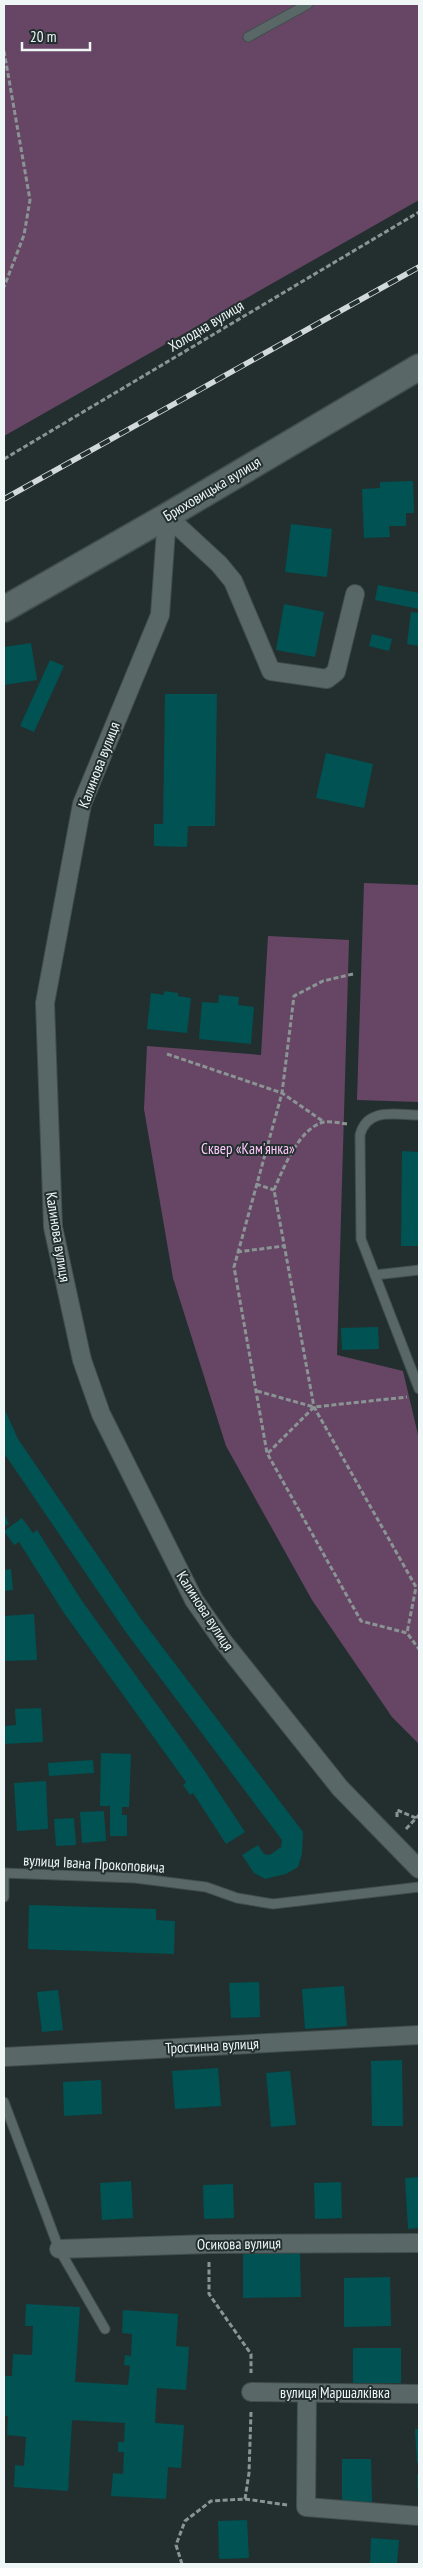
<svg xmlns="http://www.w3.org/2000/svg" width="423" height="2568" font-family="'PT Sans Narrow',sans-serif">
<rect width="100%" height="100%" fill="#232f2f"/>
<g fill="#674665">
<polygon points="4,4 419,4 419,200 4,436"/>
<polygon points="364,883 419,885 419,1102 357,1100"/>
<polygon points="268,936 349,940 337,1355 403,1371 419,1439 419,1744 392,1717 312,1600 226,1446 173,1278 144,1109 147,1046 261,1055"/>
</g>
<g fill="#005253">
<polygon points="413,481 414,513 406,513 406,526 389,526 390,537 364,538 362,489 380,488 380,482"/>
<polygon points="291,524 332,529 327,577 285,572"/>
<polygon points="378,585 419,593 419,609 375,600"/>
<polygon points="284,604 324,612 315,657 276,650"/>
<polygon points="411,612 419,613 419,646 407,644"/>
<polygon points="372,634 392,639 389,651 369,646"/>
<polygon points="31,643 37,680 4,685 4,647"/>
<polygon points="50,660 64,666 34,732 20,726"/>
<polygon points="165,694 217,694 215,826 188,826 187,847 154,846 154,824 163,824"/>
<polygon points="326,753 373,764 364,808 316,798"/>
<polygon points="164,991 178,993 178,996 191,998 187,1033 147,1029 151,993 164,995"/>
<polygon points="219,995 239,997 238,1005 254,1007 251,1044 199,1039 202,1002 218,1003"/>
<polygon points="402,1151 419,1152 419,1246 401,1246"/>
<polygon points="378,1327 379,1349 342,1350 341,1328"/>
<polygon points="4,1408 18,1439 141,1619 303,1832 302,1854 298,1867 286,1874 265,1879 254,1873 242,1855 258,1845 264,1854 270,1855 281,1847 282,1840 125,1631 4,1453"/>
<polygon points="4,1513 9,1524 4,1526"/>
<polygon points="22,1518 33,1533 37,1530 82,1601 202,1767 245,1832 226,1844 193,1793 190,1795 183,1785 186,1782 64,1613 19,1542 14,1545 4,1531"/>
<polygon points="11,1569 13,1590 4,1591 4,1570"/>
<polygon points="34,1614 37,1660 4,1661 4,1616"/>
<polygon points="41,1708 43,1742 4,1744 4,1726 16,1725 15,1709"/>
<polygon points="101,1753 131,1754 129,1807 122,1807 122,1815 127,1815 127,1836 110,1836 110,1806 100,1806"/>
<polygon points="93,1760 94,1773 49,1776 48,1763"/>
<polygon points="46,1781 48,1829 17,1831 14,1783"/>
<polygon points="104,1811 106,1841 82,1843 80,1812"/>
<polygon points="74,1818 76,1845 56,1846 54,1819"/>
<polygon points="29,1905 156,1909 156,1920 175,1921 174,1954 28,1949"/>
<polygon points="259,1982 260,2017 231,2018 229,1983"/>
<polygon points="344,1986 347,2026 305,2029 302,1989"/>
<polygon points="58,1990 63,2030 42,2032 37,1992"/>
<polygon points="402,2060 403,2126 372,2126 371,2061"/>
<polygon points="218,2068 221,2106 175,2109 172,2071"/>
<polygon points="290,2071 296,2125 271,2127 266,2073"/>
<polygon points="101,2080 102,2114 64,2116 63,2082"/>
<polygon points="419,2177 419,2228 408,2229 405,2178"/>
<polygon points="131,2181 133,2218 102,2220 100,2183"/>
<polygon points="341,2182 342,2218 315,2219 314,2183"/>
<polygon points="233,2184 234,2218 204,2219 203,2185"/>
<polygon points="300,2253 301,2297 243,2298 243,2254"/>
<polygon points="390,2277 391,2326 344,2327 344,2278"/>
<polygon points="26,2304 80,2307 75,2382 128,2385 130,2366 124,2365 125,2355 131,2356 132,2334 122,2333 123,2310 178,2314 176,2346 189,2347 186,2390 157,2388 155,2423 184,2425 181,2468 168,2467 166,2499 111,2496 113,2473 123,2474 124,2452 118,2452 118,2442 124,2442 125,2423 72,2420 68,2491 14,2487 15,2465 24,2466 26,2437 7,2435 8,2416 4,2416 4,2376 12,2376 13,2354 32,2355 33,2326 25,2326"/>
<rect x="353" y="2348" width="48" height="35"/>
<polygon points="415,2429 419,2429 419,2463 417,2463"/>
<polygon points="342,2459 371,2459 372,2502 342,2503"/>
<polygon points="417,2475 419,2475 419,2500 418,2500"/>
<polygon points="247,2520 249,2558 219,2559 218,2521"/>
<polygon points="371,2538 399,2540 397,2564 370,2564"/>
</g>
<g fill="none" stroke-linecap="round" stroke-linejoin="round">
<g stroke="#424d4d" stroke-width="11">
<g id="lane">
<polyline points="248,37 308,4"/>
<path d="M419,1115C396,1115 367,1107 360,1135L361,1239L419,1389"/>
<polyline points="375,1275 419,1270"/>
<polyline points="4,1873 135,1878 206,1887 237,1898 273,1904 419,1887"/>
<polyline points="4,1897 4,1873"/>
<polyline points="4,2102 59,2249 105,2329"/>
</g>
</g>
<g stroke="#424d4d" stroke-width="20">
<g id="street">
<polyline points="167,516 160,615 82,804 45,1003 53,1227 82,1360 101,1414 194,1600 222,1640 340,1788 419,1869"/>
<polyline points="167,516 219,564 233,581 271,671 327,679 336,672 355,594"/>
<polyline points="4,2057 419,2035"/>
<polyline points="59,2249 209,2244 419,2243"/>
<polyline points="251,2392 419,2394"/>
<polyline points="307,2394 306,2507 419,2516"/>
</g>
</g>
<g stroke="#424d4d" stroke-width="28">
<polyline id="secondary" points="4,609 167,516 419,367"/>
</g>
<g stroke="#8a9494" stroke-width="3" stroke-dasharray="5 2.5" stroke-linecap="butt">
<polyline points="4,51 30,200 24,235 4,287"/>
<polyline points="4,459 419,212"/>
<polyline points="353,974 323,981 294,996 282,1093 234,1267 267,1453 361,1621 407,1633 419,1649"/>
<polyline points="167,1054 282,1093 324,1122"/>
<path d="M347,1124C341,1123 330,1121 324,1122C299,1128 283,1169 274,1190L314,1407L416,1587L407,1633"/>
<polyline points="256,1184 274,1190"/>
<polyline points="237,1252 284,1246"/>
<polyline points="257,1391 314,1407"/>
<polyline points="268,1453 314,1407 407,1397"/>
<polyline points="397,1817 397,1810 416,1818"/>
<polyline points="406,1829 419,1815"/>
<polyline points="209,2262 209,2294 251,2354 251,2373"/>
<polyline points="245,2499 249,2473 251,2412"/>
<polyline points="182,2564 176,2545 185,2521 211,2501 245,2499 287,2505"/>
</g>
<use href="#lane" stroke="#5a6767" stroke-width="9"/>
<use href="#street" stroke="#5a6767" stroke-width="18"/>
<use href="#secondary" stroke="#5a6767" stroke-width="25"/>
<g stroke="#d1d9d9" stroke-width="5.5">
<polyline id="rail" points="4,499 419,267"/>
</g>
<use href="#rail" stroke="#232f2f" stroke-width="4" stroke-dasharray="11" stroke-linecap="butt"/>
</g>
<g text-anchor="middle" stroke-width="4" stroke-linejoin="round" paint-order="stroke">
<g font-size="15" fill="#eef6f6" stroke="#232f2f">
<text transform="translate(206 326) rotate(-31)" y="5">Холодна вулиця</text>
<text transform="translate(212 489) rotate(-31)" y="5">Брюховицька вулиця</text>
<text transform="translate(99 765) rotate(-69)" y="5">Калинова вулиця</text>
<text transform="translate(58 1237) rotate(81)" y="5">Калинова вулиця</text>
<text transform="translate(205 1611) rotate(57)" y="5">Калинова вулиця</text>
<text transform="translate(94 1864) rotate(3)" y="5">вулиця Івана Прокоповича</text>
<text transform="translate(212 2046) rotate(-3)" y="5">Тростинна вулиця</text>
<text transform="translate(239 2244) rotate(-1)" y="5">Осикова вулиця</text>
<text x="335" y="2398">вулиця Маршалківка</text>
</g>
<g font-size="15" fill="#ffc7fb" stroke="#232f2f">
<text x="248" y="1154">Сквер «Кам'янка»</text>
</g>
</g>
<rect width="423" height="2568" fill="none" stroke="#eef6f6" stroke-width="10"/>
<path d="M22 42v8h68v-8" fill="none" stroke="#eef6f6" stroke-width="2.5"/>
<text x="30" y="42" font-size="15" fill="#eef6f6" stroke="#232f2f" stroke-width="4" paint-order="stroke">20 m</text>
</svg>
